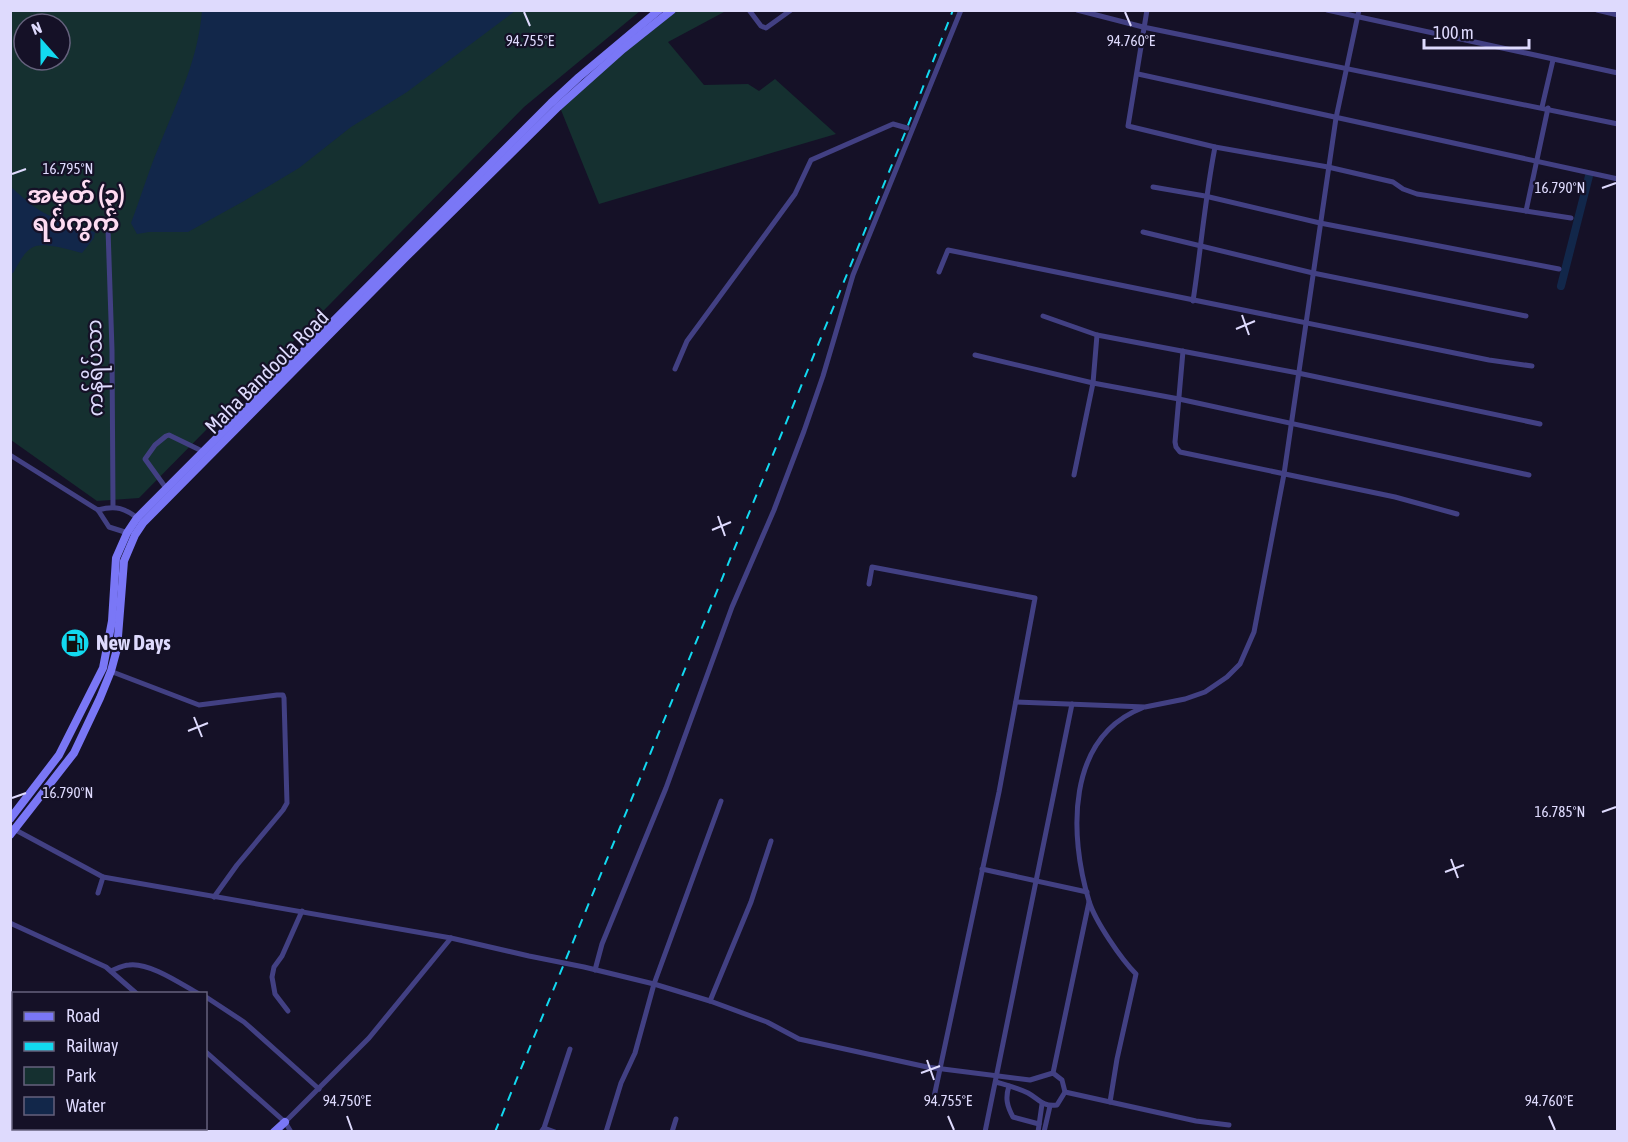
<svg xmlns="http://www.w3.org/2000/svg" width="1628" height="1142" font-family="'Asap Condensed','Noto Sans Myanmar',sans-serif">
<rect width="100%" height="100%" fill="#151127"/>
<g fill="#153030" fill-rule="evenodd">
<path d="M11,11H640L524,107L139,498L97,501L11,440ZM24,24H60V60H24Z"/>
<polygon points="672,11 724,12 668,42 704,85 748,84 759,91 775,79 836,134 599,204 559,105"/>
</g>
<g fill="#12274a">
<path d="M202,11V10L515,11L407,92L351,127L299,168L244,201L188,232H149L137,234L131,223C141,197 149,169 160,144C178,99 198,60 202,11Z"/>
<path d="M11,187C18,193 25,200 33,206C52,219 73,227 95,232L94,238L82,253C68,250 41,240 30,249C22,255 18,265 13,273H11Z"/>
</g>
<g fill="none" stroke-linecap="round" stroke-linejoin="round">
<polyline stroke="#12274a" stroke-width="8" points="1561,286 1589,176"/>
<g stroke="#424083" stroke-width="5">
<polyline points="749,10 761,26 766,28 791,10"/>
<polyline points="1077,10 1143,27 1618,124"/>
<polyline points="1147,10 1128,126 1215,147 1328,167 1393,182 1403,189 1417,194 1571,218"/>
<polyline points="1327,10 1618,73"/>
<polyline points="1597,10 1618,15"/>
<polyline points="1138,74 1618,179"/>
<polyline points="1542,107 1553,60"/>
<polyline points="1153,187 1205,196 1320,223 1559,269"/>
<polyline points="1526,211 1548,108"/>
<polyline points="108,229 112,350 113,507"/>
<polyline points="1143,232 1313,273 1526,316"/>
<polyline points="939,272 948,250 1489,360 1532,366"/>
<path d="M1193,301C1201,249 1205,198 1215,147"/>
<polyline points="1043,316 1097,335 1298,373 1540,424"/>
<polyline points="1183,351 1175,442 1176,447 1180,452 1395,497 1457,514"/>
<polyline points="975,355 1093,383 1179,399 1529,475"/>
<polyline points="675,369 687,341 795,194 811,160 893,124 907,128"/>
<polyline points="10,455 98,510"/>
<polyline points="1074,475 1093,383 1097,335"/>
<polyline points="166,488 145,459 155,445 166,436 169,435 202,451"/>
<path d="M98,510C116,505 125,508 140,520"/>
<polyline points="98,510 109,527 128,533"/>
<polyline points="869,584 872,567 1035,598 999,792 934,1097"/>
<polyline points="110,671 199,705 277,695 283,695 284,698 287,803 283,810 237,865 214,897"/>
<polyline points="1016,702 1145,707 1185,699 1205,692 1227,677 1240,664 1254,632 1284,474 1336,118 1359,10"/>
<path d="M10,827L103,877L451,938L529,956L584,967L654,984L710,1001L767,1022L799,1039L927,1067L1030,1080L1053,1073L1062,1080L1065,1092L1057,1105C1042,1107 1039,1099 1028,1093C1018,1088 1006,1085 996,1082"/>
<polyline points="982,869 1087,892"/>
<polyline points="98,893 103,877"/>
<polyline points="10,923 106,967 137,994"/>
<polyline points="595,970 602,944 666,788 732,607 774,510 804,431 823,376 853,275 961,10"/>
<path d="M111,971C116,969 123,965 129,965C149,962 181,984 199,994"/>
<polyline points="206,997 244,1022 319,1089"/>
<polyline points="710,1001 751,902 771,841"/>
<polyline points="288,1011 275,994 272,977 274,967 282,956 302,911"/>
<polyline points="10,1019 11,1019"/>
<polyline points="206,1052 285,1122 291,1132"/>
<polyline points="10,1065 14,1074"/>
<polyline points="1053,1073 1089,902"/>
<path d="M1009,1086C1005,1098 1007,1106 1013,1117L1039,1124"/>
<polyline points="1065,1092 1196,1121 1229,1125"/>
<path d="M1110,1102L1117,1059L1136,974C1121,959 1095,921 1089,901C1069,835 1066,738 1142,708"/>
<polyline points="285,1122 369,1038 451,938"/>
<polyline points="30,1128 31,1132"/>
<polyline points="544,1128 555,1132"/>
<polyline points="541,1132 544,1128 570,1049"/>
<polyline points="606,1132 621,1083 635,1053 654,984 721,801"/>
<polyline points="672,1132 676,1119"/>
<polyline points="985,1132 1072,704"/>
<polyline points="1038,1132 1042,1104"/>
<polyline points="1044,1132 1050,1106"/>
</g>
<g stroke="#7a77f6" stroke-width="8">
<polyline points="10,819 59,755 103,668 112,621 116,558 127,533 137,518 551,103 579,77 659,10"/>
<polyline points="10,835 74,753 100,698 111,671 117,649 124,561 135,535 143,523 406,257 558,107 623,49 672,10"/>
<polyline points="274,1132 285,1122"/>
</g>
<polyline stroke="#12d9f0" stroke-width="2" stroke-dasharray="9 8" stroke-linecap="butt" points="495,1132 907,128 953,10"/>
</g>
<path fill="none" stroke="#dedafd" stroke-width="2" d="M524,12L530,26M1125,12L1131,26M12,174L26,169M1602,188L1616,183M1242,315L1249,335M1236,329L1255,321M718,516L725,536M712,530L731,522M194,717L202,737M188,731L208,723M12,798L26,793M1602,812L1616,807M1451,859L1458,878M1445,872L1464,865M927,1060L934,1080M921,1073L940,1066M347,1116L352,1130M948,1116L954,1130M1549,1116L1555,1130"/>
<defs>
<g id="fuel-disc" transform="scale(1.5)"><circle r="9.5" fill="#12d9f0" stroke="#151127"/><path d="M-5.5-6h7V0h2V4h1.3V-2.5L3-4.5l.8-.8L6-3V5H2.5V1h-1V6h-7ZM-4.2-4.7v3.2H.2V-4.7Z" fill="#111"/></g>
</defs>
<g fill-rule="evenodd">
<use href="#fuel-disc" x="75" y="643"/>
</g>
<g text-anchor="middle" stroke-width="4.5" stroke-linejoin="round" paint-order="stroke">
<g font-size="21" fill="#dedafd" stroke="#151127">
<text transform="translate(95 368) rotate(-91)" y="7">ကန်ရိပ်သာ</text>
<text transform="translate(267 372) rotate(-45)" y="7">Maha Bandoola Road</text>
</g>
<g font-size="21" font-weight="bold" fill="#dedafd" stroke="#151127" text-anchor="start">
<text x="96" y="650">New Days</text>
</g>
<g font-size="24" font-weight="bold" fill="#fddbf1" stroke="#151127">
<text x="76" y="203">အမှတ် (၃)<tspan x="76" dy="28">ရပ်ကွက်</tspan></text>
</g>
</g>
<g font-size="15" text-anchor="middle" fill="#dedafd" stroke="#151127" stroke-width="4.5" stroke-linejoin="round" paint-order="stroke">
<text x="530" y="46">94.755°E</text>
<text x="1131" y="46">94.760°E</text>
<text x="68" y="174">16.795°N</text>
<text x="1560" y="193">16.790°N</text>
<text x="68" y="798">16.790°N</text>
<text x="1560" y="817">16.785°N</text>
<text x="347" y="1106">94.750°E</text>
<text x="948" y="1106">94.755°E</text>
<text x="1549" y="1106">94.760°E</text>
</g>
<rect width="1628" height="1142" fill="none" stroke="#dedafd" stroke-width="24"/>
<rect x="12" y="992" width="195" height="138" fill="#151127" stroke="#65617d" stroke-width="1.5"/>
<rect x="24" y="1012" width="30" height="9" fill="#7a77f6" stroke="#65617d" stroke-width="1.5"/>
<text x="66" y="1022" font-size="18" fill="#dedafd">Road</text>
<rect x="24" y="1042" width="30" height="9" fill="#12d9f0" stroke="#65617d" stroke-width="1.5"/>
<text x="66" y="1052" font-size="18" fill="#dedafd">Railway</text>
<rect x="24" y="1067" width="30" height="18" fill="#153030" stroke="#65617d" stroke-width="1.5"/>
<text x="66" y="1082" font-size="18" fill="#dedafd">Park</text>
<rect x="24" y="1097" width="30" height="18" fill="#12274a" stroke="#65617d" stroke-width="1.5"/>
<text x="66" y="1112" font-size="18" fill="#dedafd">Water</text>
<g transform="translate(42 42) rotate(339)"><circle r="28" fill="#151127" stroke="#65617d" stroke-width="1.5"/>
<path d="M0-4.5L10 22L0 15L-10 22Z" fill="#12d9f0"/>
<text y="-9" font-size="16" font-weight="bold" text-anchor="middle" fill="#dedafd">N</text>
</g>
<path d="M1424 39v9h105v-9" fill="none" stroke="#dedafd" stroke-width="3"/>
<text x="1433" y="39" font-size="18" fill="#dedafd" stroke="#151127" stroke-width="4.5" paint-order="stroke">100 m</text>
</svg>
